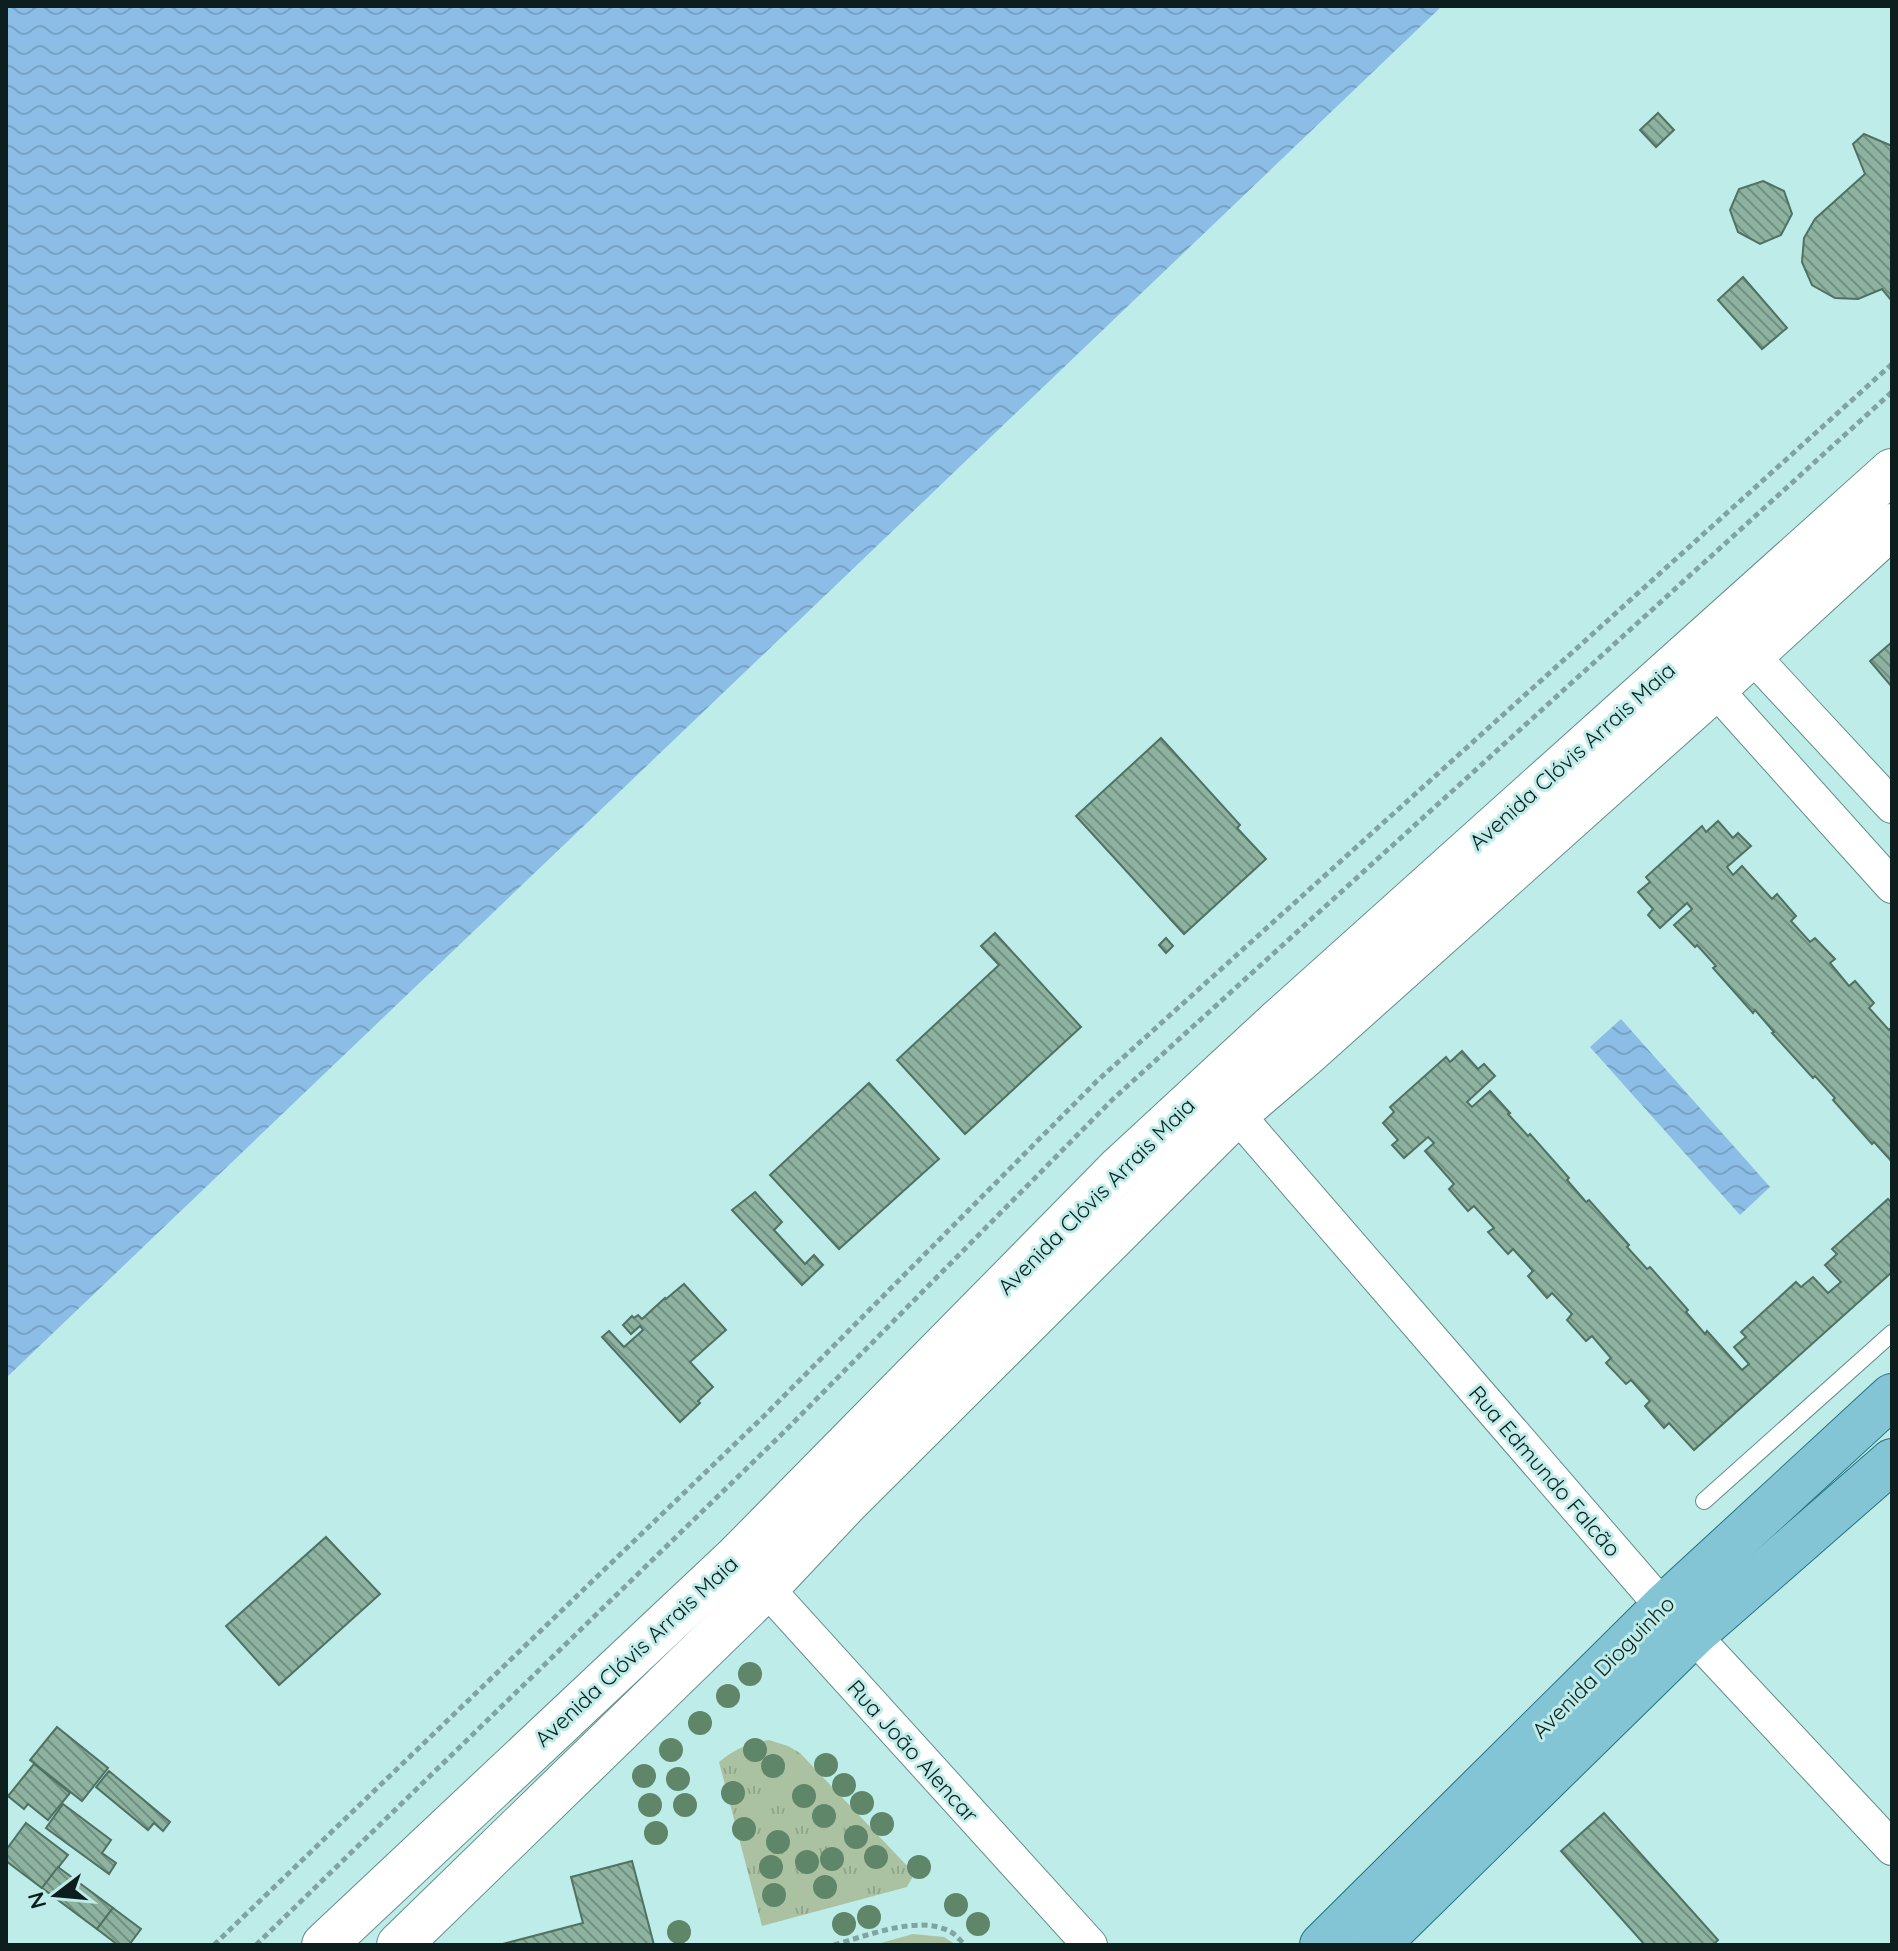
<svg xmlns="http://www.w3.org/2000/svg" width="1898" height="1951" font-family="Quicksand,sans-serif">
<defs>
<pattern id="grass-tufts" width="24" height="20" patternUnits="userSpaceOnUse" patternTransform="scale(2)"><rect width="24" height="20" fill="#abc2a2"/><path d="M3 7l-1-3M5 7V3M7 7l1-3M15 17l-1-3M17 17v-4M19 17l1-3" fill="none" stroke="#92a68b"/></pattern>
<pattern id="water-waves" width="16" height="10" patternUnits="userSpaceOnUse" patternTransform="scale(2)"><rect width="16" height="10" fill="#8bbde6"/><path d="M0 5q4-4 8 0t8 0" fill="none" stroke="#77a2c5"/></pattern>
<pattern id="building-back-hatch" width="6" height="6" patternUnits="userSpaceOnUse" patternTransform="scale(2)"><rect width="6" height="6" fill="#8db2a0"/><path d="M-1 5l2 2M0 0l6 6M5-1l2 2" fill="none" stroke="#729082"/></pattern>
</defs>
<rect width="100%" height="100%" fill="#beece9"/>
<path fill="url(#grass-tufts)" d="M769,1740L788,1746L800,1753L910,1869L913,1876L907,1887L762,1926L719,1762C735,1749 749,1743 769,1740Z"/>
<polygon fill="#abc2a2" points="913,1934 944,1937 956,1945 874,1945"/>
<g fill="url(#water-waves)">
<polygon points="6,6 1442,6 6,1378"/>
<polygon points="1621,1019 1770,1187 1740,1215 1590,1047"/>
</g>
<g fill="url(#building-back-hatch)" stroke="#4f7262" stroke-width="2">
<polygon points="1658,113 1674,130 1656,147 1640,130"/>
<polygon points="1864,134 1892,146 1892,299 1891,300 1882,289 1858,299 1835,298 1812,285 1802,262 1804,238 1815,219 1865,174 1853,144"/>
<polygon points="1763,181 1784,191 1792,214 1781,235 1760,244 1738,232 1730,210 1739,189"/>
<polygon points="1743,277 1787,328 1762,349 1718,300"/>
<polygon points="1892,642 1892,687 1870,661"/>
<polygon points="1161,738 1240,825 1237,828 1266,859 1184,934 1076,816"/>
<polygon points="1718,821 1733,838 1738,833 1751,846 1727,867 1733,875 1742,866 1772,899 1777,894 1796,916 1791,921 1810,942 1815,938 1835,959 1830,963 1849,986 1855,981 1874,1003 1869,1008 1889,1030 1892,1027 1892,1162 1874,1142 1872,1144 1833,1100 1835,1098 1815,1076 1813,1078 1772,1033 1774,1032 1755,1010 1753,1013 1713,968 1716,966 1697,945 1695,947 1674,925 1692,909 1687,903 1660,928 1648,915 1653,909 1638,892 1650,882 1646,877 1702,826 1706,832"/>
<polygon points="995,933 1081,1027 965,1134 897,1060 999,965 981,946"/>
<polygon points="1166,938 1173,946 1166,953 1159,945"/>
<polygon points="1462,1051 1478,1069 1484,1064 1495,1076 1467,1102 1472,1107 1490,1091 1510,1113 1508,1114 1528,1136 1530,1134 1569,1178 1567,1180 1586,1202 1589,1200 1629,1245 1627,1247 1647,1269 1650,1267 1688,1310 1686,1312 1705,1334 1707,1331 1742,1370 1749,1364 1734,1347 1746,1337 1741,1332 1796,1282 1801,1287 1813,1277 1828,1293 1841,1282 1825,1265 1837,1254 1832,1249 1888,1199 1892,1203 1892,1272 1694,1450 1669,1423 1664,1428 1645,1406 1650,1401 1631,1380 1626,1384 1606,1363 1611,1358 1592,1336 1586,1341 1567,1320 1572,1314 1552,1293 1547,1298 1528,1276 1533,1271 1513,1249 1508,1254 1488,1232 1494,1228 1474,1206 1468,1211 1449,1189 1454,1184 1425,1151 1434,1143 1428,1137 1404,1158 1392,1145 1398,1140 1383,1123 1394,1112 1390,1107 1446,1057 1450,1062"/>
<polygon points="869,1083 939,1159 839,1249 770,1175"/>
<polygon points="755,1192 782,1222 774,1230 805,1264 814,1255 823,1265 802,1285 732,1210"/>
<polygon points="684,1284 726,1330 690,1362 713,1387 698,1401 700,1403 680,1422 602,1337 609,1331 624,1347 643,1330 640,1326 631,1334 623,1325 632,1316 634,1318 638,1315 642,1319 665,1298 666,1299"/>
<polygon points="326,1537 380,1594 279,1685 226,1626"/>
<polygon points="57,1727 108,1768 82,1801 30,1760"/>
<polygon points="34,1764 70,1793 48,1820 28,1804 24,1809 8,1796"/>
<polygon points="109,1771 170,1822 163,1831 154,1823 148,1830 96,1787"/>
<polygon points="63,1804 111,1840 102,1853 116,1863 109,1874 46,1828"/>
<polygon points="1604,1813 1718,1940 1713,1945 1645,1945 1561,1851"/>
<polygon points="26,1823 68,1855 42,1888 6,1861 6,1850"/>
<polygon points="632,1861 654,1945 499,1945 583,1923 571,1877"/>
<polygon points="58,1867 113,1908 97,1929 42,1888"/>
<polygon points="113,1908 141,1929 129,1945 118,1945 97,1929"/>
</g>
<g fill="none" stroke-linecap="round" stroke-linejoin="round">
<g stroke="#628d8a" stroke-width="18">
<polyline id="lane" points="1704,1501 1892,1333"/>
</g>
<g stroke="#628d8a" stroke-width="36">
<g id="street">
<polyline points="1734,636 1892,806"/>
<polyline points="1699,671 1892,886"/>
<polyline points="1221,1096 1663,1607 1693,1635 1892,1848"/>
<polyline points="749,1569 1090,1945"/>
</g>
</g>
<g stroke="#628d8a" stroke-width="46">
<g id="secondary">
<polyline points="324,1945 738,1556 1119,1169 1279,1021 1892,471"/>
<polyline points="399,1945 765,1589 845,1504 1236,1114 1306,1054 1714,689 1892,526"/>
</g>
</g>
<g stroke="#247282" stroke-width="46">
<g id="primary">
<polyline points="1322,1945 1663,1607 1892,1396"/>
<polyline points="1377,1945 1693,1635 1892,1461"/>
</g>
</g>
<g stroke="#80a4a2" stroke-width="5" stroke-dasharray="6 4" stroke-linecap="butt">
<polyline points="214,1945 764,1416 1097,1081 1892,364"/>
<polyline points="256,1945 781,1435 1112,1100 1892,392"/>
<path d="M834,1945C866,1936 920,1914 951,1932C956,1935 961,1941 965,1945"/>
</g>
<use href="#lane" stroke="#fff" stroke-width="16"/>
<use href="#street" stroke="#fff" stroke-width="34"/>
<use href="#secondary" stroke="#fff" stroke-width="44"/>
<use href="#primary" stroke="#83c5d5" stroke-width="44"/>
</g>
<g fill="#5f8669">
<circle cx="750" cy="1674" r="12"/>
<circle cx="728" cy="1696" r="12"/>
<circle cx="700" cy="1723" r="12"/>
<circle cx="671" cy="1750" r="12"/>
<circle cx="755" cy="1750" r="12"/>
<circle cx="826" cy="1765" r="12"/>
<circle cx="773" cy="1766" r="12"/>
<circle cx="644" cy="1776" r="12"/>
<circle cx="678" cy="1779" r="12"/>
<circle cx="844" cy="1785" r="12"/>
<circle cx="733" cy="1793" r="12"/>
<circle cx="804" cy="1796" r="12"/>
<circle cx="862" cy="1803" r="12"/>
<circle cx="650" cy="1805" r="12"/>
<circle cx="685" cy="1805" r="12"/>
<circle cx="824" cy="1816" r="12"/>
<circle cx="882" cy="1824" r="12"/>
<circle cx="744" cy="1829" r="12"/>
<circle cx="656" cy="1833" r="12"/>
<circle cx="856" cy="1837" r="12"/>
<circle cx="778" cy="1842" r="12"/>
<circle cx="876" cy="1857" r="12"/>
<circle cx="832" cy="1859" r="12"/>
<circle cx="807" cy="1862" r="12"/>
<circle cx="771" cy="1867" r="12"/>
<circle cx="919" cy="1867" r="12"/>
<circle cx="825" cy="1887" r="12"/>
<circle cx="774" cy="1895" r="12"/>
<circle cx="956" cy="1905" r="12"/>
<circle cx="869" cy="1917" r="12"/>
<circle cx="844" cy="1924" r="12"/>
<circle cx="978" cy="1924" r="12"/>
<circle cx="679" cy="1932" r="12"/>
</g>
<g text-anchor="middle" stroke-width="6" stroke-linejoin="round" paint-order="stroke">
<g font-size="22" fill="#0c1e1d" stroke="#beece9">
<text transform="translate(1572 756) rotate(-42)" y="8">Avenida Clóvis Arrais Maia</text>
<text transform="translate(1096 1196) rotate(-45)" y="8">Avenida Clóvis Arrais Maia</text>
<text transform="translate(1545 1471) rotate(49)" y="8">Rua Edmundo Falcão</text>
<text transform="translate(636 1651) rotate(-43)" y="8">Avenida Clóvis Arrais Maia</text>
<text transform="translate(1603 1667) rotate(-45)" y="8">Avenida Dioguinho</text>
<text transform="translate(913 1751) rotate(48)" y="8">Rua João Alencar</text>
</g>
</g>
<rect width="1898" height="1951" fill="none" stroke="#0c1e1d" stroke-width="16"/>
<g transform="translate(56 1895) rotate(254)" stroke="#beece9" stroke-width="6" paint-order="stroke">
<path d="M0-6L14 30L0 20L-14 30Z" fill="#0c1e1d"/>
<text y="-12" font-size="22" font-weight="bold" text-anchor="middle" fill="#0c1e1d">N</text>
</g>
</svg>
